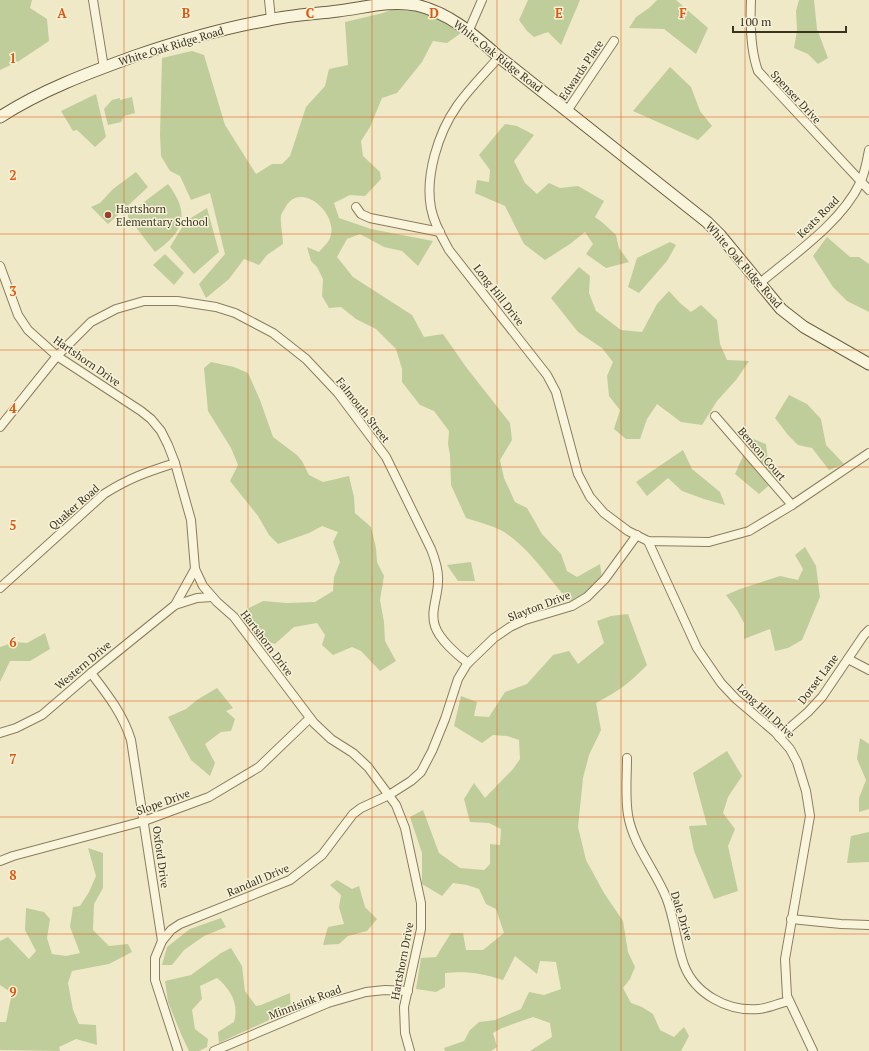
<svg xmlns="http://www.w3.org/2000/svg" width="869" height="1051" font-family="'PT Serif',serif">
<rect width="100%" height="100%" fill="#efe9c8"/>
<g fill="#bfcd9b">
<polygon points="0,0 32,0 30,8 47,19 49,41 19,61 0,70"/>
<polygon points="528,0 580,0 561,45 548,32 534,37 527,31 519,20"/>
<polygon points="657,0 676,0 708,28 696,54 664,29 629,28 636,17 649,8"/>
<polygon points="799,0 814,0 817,29 828,58 818,64 808,54 794,48 797,31 796,11"/>
<path d="M401,6L438,18L461,33L447,43L433,41L422,62L397,93L382,98L370,127L361,141L363,156L380,172L381,179L365,196L350,195L334,203L339,218L371,229L433,241L418,266L402,251L384,247L360,234L347,239L337,257L353,277L412,315L424,337L443,334L466,367L510,423L512,440L500,460L504,478L515,502L527,508L542,534L561,554L567,571L577,577L600,564L602,578L572,604C549,580 532,550 504,532C494,526 478,522 466,518L451,485L450,455L448,444L449,431L434,411L420,405L402,382V369L396,349L376,329L356,319L341,307L329,308L322,296L323,279L317,267L311,261L307,247L319,252C322,248 327,244 329,240C342,217 301,178 285,208C284,210 281,214 281,216C280,222 283,237 283,244L267,255L259,265L244,259L229,279L206,298L199,284L225,254L210,193L191,200L180,176L170,171L161,156L160,135L162,58L192,51L204,55L225,125L256,174L272,164H282L290,156L306,107L325,86L329,69L348,65L345,22L383,13Z"/>
<polygon points="670,67 691,87 700,111 712,126 698,140 633,111"/>
<polygon points="96,94 106,137 95,147 77,130 73,131 61,111"/>
<polygon points="132,97 135,113 124,116 121,122 108,125 104,109 112,100 120,98 120,100"/>
<polygon points="505,124 517,126 534,135 514,161 525,183 537,194 549,183 560,188 578,186 604,201 595,217 603,223 616,235 619,248 629,262 606,268 586,254 593,244 585,232 570,244 545,260 524,244 505,206 475,193 477,180 489,182 490,170 479,155"/>
<polygon points="136,172 148,187 108,224 91,207 100,203 113,189"/>
<path d="M168,184C190,213 185,231 155,252L128,217V214Z"/>
<polygon points="207,208 219,252 194,274 170,247 186,221"/>
<polygon points="827,237 850,257 859,257 869,264 869,312 847,301 833,287 813,256"/>
<polygon points="670,242 676,245 667,261 639,293 628,287 637,258"/>
<polygon points="165,254 184,273 174,285 153,265"/>
<polygon points="579,267 590,276 589,293 596,311 621,330 642,332 657,304 669,291 680,303 691,312 701,305 717,320 720,344 727,360 749,361 736,380 717,401 702,425 681,422 657,404 647,419 640,439 626,439 614,429 620,410 609,396 607,376 613,362 602,348 578,332 551,298"/>
<polygon points="211,362 234,367 248,373 260,400 273,437 297,455 302,461 309,475 323,482 349,476 354,497 355,513 371,527 376,548 377,562 384,576 380,600 384,622 385,641 396,661 380,671 361,651 352,647 333,655 322,645 325,635 317,623 294,627 275,644 262,640 246,618 249,608 263,601 287,603 315,602 333,591 334,577 340,562 333,542 338,532 322,526 309,533 278,544 269,535 258,516 230,481 238,465 231,448 208,411 204,368"/>
<polygon points="789,395 807,404 821,419 826,445 844,464 829,470 812,448 798,445 788,435 775,418"/>
<polygon points="751,438 766,444 768,461 775,480 759,494 735,474"/>
<polygon points="683,450 692,469 720,492 725,505 704,499 682,491 668,478 647,496 636,482"/>
<polygon points="805,547 816,566 820,597 802,640 788,648 775,651 770,629 744,639 744,623 737,610 726,595 740,589 780,576 798,580 803,569 795,555"/>
<polygon points="471,562 475,581 458,581 447,565"/>
<path d="M628,614L647,665C629,684 618,691 596,703L601,730L589,755L583,778L578,827L586,860L604,893L623,921L628,952L635,967L630,979L623,988L631,1003L642,1007L653,1014L660,1030L674,1037L684,1027L689,1036L681,1051H530L552,1037L550,1023L533,1017L502,1028L493,1033L497,1047L491,1051H445L444,1048L464,1041L470,1030L479,1022L495,1020L521,1009L529,992L544,995L561,989L556,962L540,961L537,974L515,956L503,980C481,973 467,971 445,973V987L436,992L416,989L421,958L436,957L451,933H463L466,950H483L504,933L496,909L486,904L479,889L467,885L453,883L442,896L422,884V853L410,817L423,810L439,853L460,868L484,870L490,864V844L500,845L501,829L489,823L470,822L464,799L474,783L485,798L513,769L520,759L519,740L507,736L493,735L482,743L454,726L461,696L477,702L474,716L489,717L505,692L527,684L553,655L569,651L578,664L604,643L597,621L611,616Z"/>
<polygon points="45,633 50,649 30,661 10,661 0,682 0,647 15,642 27,643"/>
<polygon points="217,688 233,708 226,711 235,719 231,731 221,732 205,744 215,763 210,776 191,760 168,717 186,709 197,700"/>
<polygon points="860,738 869,744 869,809 859,812 859,798 866,780 857,759"/>
<polygon points="727,751 742,776 728,797 723,813 735,829 728,846 738,891 714,899 694,851 689,826 707,825 693,773"/>
<polygon points="869,832 869,862 847,863 851,836"/>
<polygon points="88,848 103,853 103,888 94,904 93,930 109,946 128,944 132,952 109,964 72,971 68,983 73,1010 79,1024 96,1025 97,1045 76,1039 59,1047 60,1051 0,1050 0,1022 6,1022 12,993 0,985 0,941 8,937 29,959 36,951 25,930 26,908 44,912 50,919 47,938 52,954 66,956 80,953 70,927 73,907 80,906 89,892 96,876"/>
<polygon points="337,880 352,889 359,886 365,907 377,919 367,931 348,936 339,944 323,945 328,927 344,924 339,907 341,895 330,885"/>
<polygon points="221,918 226,927 204,936 184,950 172,965 162,965 167,947 190,929"/>
<path d="M231,948L242,966L245,991L256,1006L261,1005L290,993L291,1010L219,1043L218,1032L234,1022C239,1003 231,990 217,978L200,986L202,999L192,1010L195,1029L208,1039L207,1047L199,1051H189L181,1034L168,1002L165,981L191,975L221,953Z"/>
</g>
<g fill="none" stroke-linecap="round" stroke-linejoin="round">
<g stroke="#8b7d5d" stroke-width="10">
<g id="street">
<polyline points="93,0 104,68"/>
<polyline points="269,0 271,19"/>
<path d="M751,0C750,23 750,49 758,71L869,190"/>
<polyline points="469,30 482,0"/>
<path d="M499,57C485,73 469,89 457,106C438,133 425,176 431,208C434,224 442,237 449,250L547,375L556,392L578,474L590,497L604,513L628,531L648,541L709,542L749,531L792,505L869,453"/>
<polyline points="567,111 614,41"/>
<polyline points="356,207 361,214 370,218 440,232"/>
<polyline points="0,266 18,315 28,330 57,356 141,411 151,419 161,431 168,445 175,463 191,520 195,569 203,586 217,602 234,617 314,723 331,739 353,753 368,767 396,805 405,828 421,903 421,929 404,1007 405,1033 410,1051"/>
<path d="M760,283C793,255 841,223 860,183C865,173 867,161 869,150"/>
<polyline points="715,416 792,505"/>
<path d="M0,427L57,356L91,322L116,309L144,301H177L216,307L235,313L273,333L306,359L338,393L386,457L431,549C435,559 439,571 438,582C438,596 430,612 435,626C439,639 457,655 468,663"/>
<polyline points="648,541 697,648 721,683 736,699 776,733 790,749 797,762 806,791 810,816 785,959 787,996 813,1051"/>
<path d="M0,588L104,494C129,478 147,472 175,463"/>
<polyline points="175,605 195,569"/>
<polyline points="848,659 869,670"/>
<path d="M91,673C107,694 123,714 131,740L162,941L155,958V980L178,1051"/>
<polyline points="0,733 16,728 42,715 91,673 175,605 197,598 212,597"/>
<polyline points="779,737 808,712 822,697 864,635 869,630"/>
<path d="M627,758C627,777 625,796 628,815C633,845 655,870 666,897C675,919 676,943 684,965C695,994 728,1012 759,1009C769,1008 779,1003 789,1001"/>
<polyline points="0,861 13,856 144,821 209,797 259,767 310,718"/>
<polyline points="791,919 841,924 869,925"/>
<polyline points="162,941 171,930 180,924 290,880 322,855 353,814 361,808 389,795 411,781 421,772 432,751 445,719 458,679 467,664 494,638 510,627 525,620 572,606 587,597 605,579 637,535"/>
<polyline points="214,1051 328,1003 366,992 385,990 408,991"/>
</g>
</g>
<g stroke="#6d5e40" stroke-width="13">
<path id="secondary" d="M0,117C42,90 88,73 135,56C179,41 223,28 269,20C291,15 315,14 338,11C364,8 389,0 416,5C450,13 474,35 499,57L707,222L720,235L781,309L804,327L869,364"/>
</g>
<use href="#street" stroke="#f9f5dc" stroke-width="8"/>
<use href="#secondary" stroke="#f9f5dc" stroke-width="11"/>
</g>
<path fill="none" stroke="#df570d" stroke-width="1" stroke-opacity="0.55" d="M124,0V1051M248,0V1051M372,0V1051M497,0V1051M621,0V1051M745,0V1051M0,117H869M0,234H869M0,350H869M0,467H869M0,584H869M0,701H869M0,817H869M0,934H869"/>
<circle fill="#9a3d2d" stroke="#f6f2d8" stroke-width="1.5" cx="108" cy="215" r="4"/>
<g text-anchor="middle" stroke-width="3" stroke-linejoin="round" paint-order="stroke">
<g font-size="11" fill="#3c3220" stroke="#f6f2d8">
<text transform="translate(171 46) rotate(-17)" y="4">White Oak Ridge Road</text>
<text transform="translate(498 56) rotate(38)" y="4">White Oak Ridge Road</text>
<text transform="translate(581 70) rotate(-56)" y="4">Edwards Place</text>
<text transform="translate(796 97) rotate(47)" y="4">Spenser Drive</text>
<text transform="translate(818 217) rotate(-45)" y="4">Keats Road</text>
<text transform="translate(744 265) rotate(49)" y="4">White Oak Ridge Road</text>
<text transform="translate(499 295) rotate(52)" y="4">Long Hill Drive</text>
<text transform="translate(87 361) rotate(35)" y="4">Hartshorn Drive</text>
<text transform="translate(363 410) rotate(52)" y="4">Falmouth Street</text>
<text transform="translate(762 454) rotate(49)" y="4">Benson Court</text>
<text transform="translate(74 507) rotate(-41)" y="4">Quaker Road</text>
<text transform="translate(539 606) rotate(-21)" y="4">Slayton Drive</text>
<text transform="translate(267 643) rotate(53)" y="4">Hartshorn Drive</text>
<text transform="translate(83 665) rotate(-40)" y="4">Western Drive</text>
<text transform="translate(818 679) rotate(-53)" y="4">Dorset Lane</text>
<text transform="translate(766 711) rotate(43)" y="4">Long Hill Drive</text>
<text transform="translate(163 802) rotate(-20)" y="4">Slope Drive</text>
<text transform="translate(161 857) rotate(82)" y="4">Oxford Drive</text>
<text transform="translate(258 880) rotate(-23)" y="4">Randall Drive</text>
<text transform="translate(682 916) rotate(73)" y="4">Dale Drive</text>
<text transform="translate(402 961) rotate(-79)" y="4">Hartshorn Drive</text>
<text transform="translate(305 1002) rotate(-21)" y="4">Minnisink Road</text>
</g>
<g font-size="11" fill="#3c3220" stroke="#f6f2d8" text-anchor="start">
<text x="116" y="213">Hartshorn<tspan x="116" dy="13">Elementary School</tspan></text>
</g>
</g>
<g font-size="13" text-anchor="middle" font-weight="bold" fill="#df570d" stroke="#f6f2d8" stroke-width="3" stroke-linejoin="round" paint-order="stroke">
<text x="62" y="18">A</text>
<text x="186" y="18">B</text>
<text x="310" y="18">C</text>
<text x="434" y="18">D</text>
<text x="559" y="18">E</text>
<text x="683" y="18">F</text>
<text x="13" y="63">1</text>
<text x="13" y="180">2</text>
<text x="13" y="296">3</text>
<text x="13" y="413">4</text>
<text x="13" y="530">5</text>
<text x="13" y="647">6</text>
<text x="13" y="764">7</text>
<text x="13" y="880">8</text>
<text x="13" y="997">9</text>
</g>
<path d="M733 26v6h113v-6" fill="none" stroke="#3c3220" stroke-width="2"/>
<text x="739" y="26" font-size="12" fill="#3c3220" stroke="#f6f2d8" stroke-width="3" paint-order="stroke">100 m</text>
</svg>
